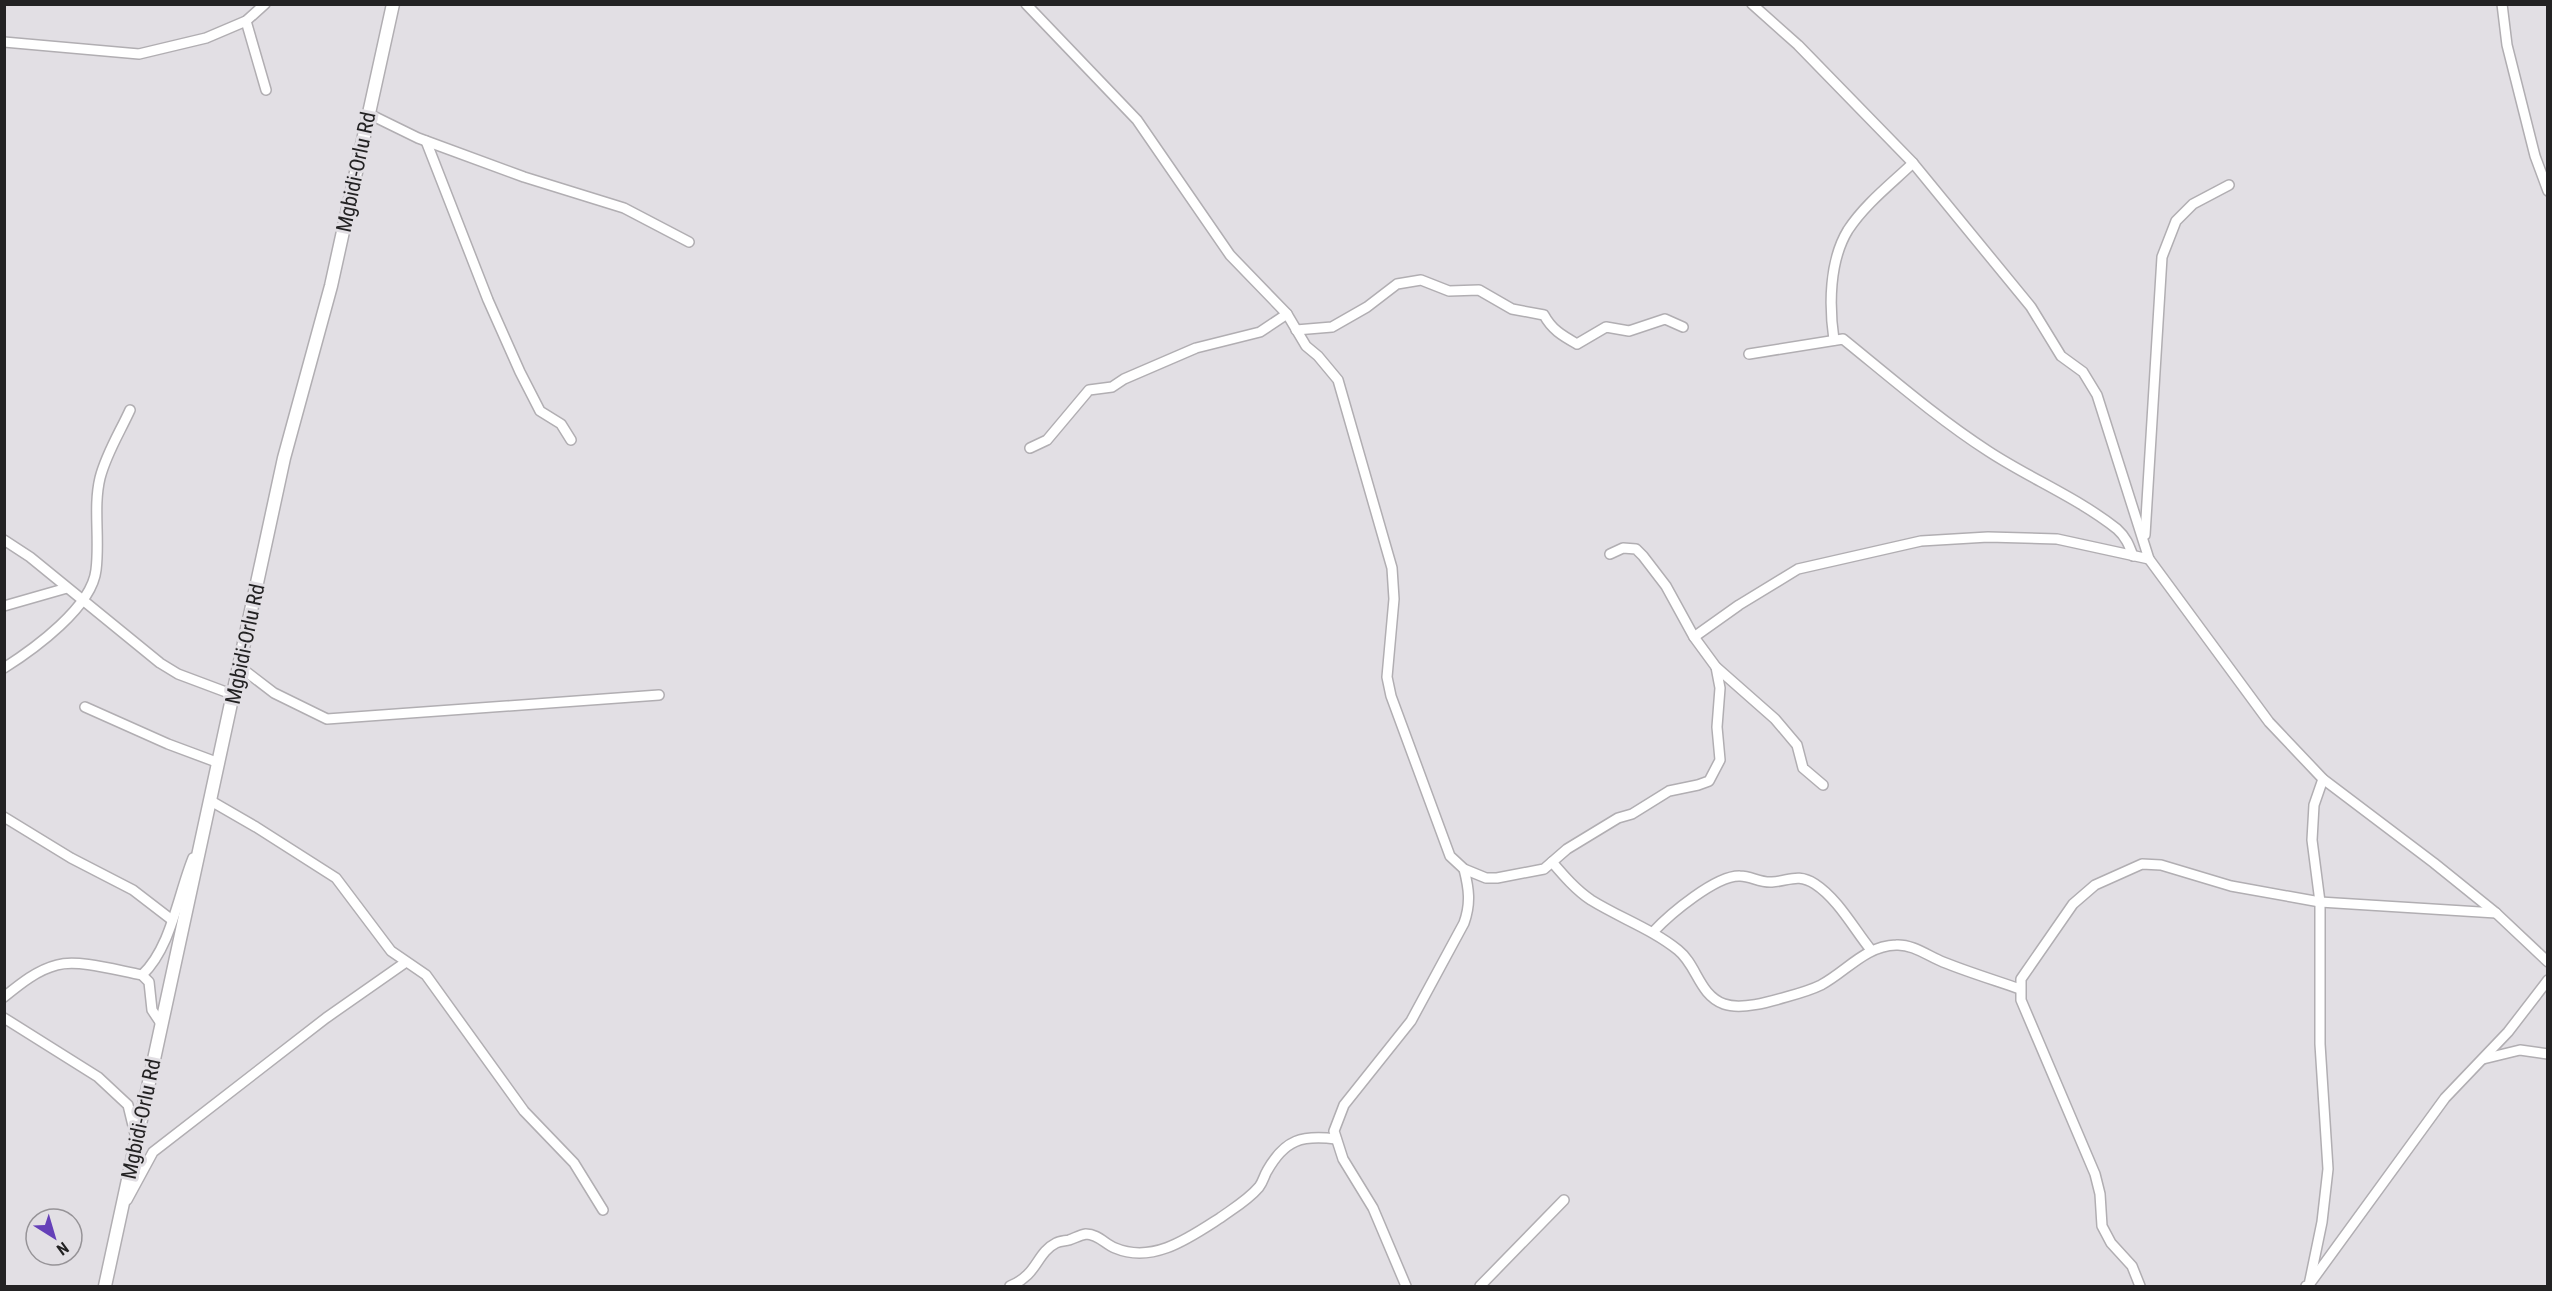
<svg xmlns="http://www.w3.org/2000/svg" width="2552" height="1291" font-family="'Roboto Condensed',sans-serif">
<rect width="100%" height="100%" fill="#e2dfe4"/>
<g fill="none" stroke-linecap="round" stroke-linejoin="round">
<g stroke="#b1aeb2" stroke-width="12">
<g id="minor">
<polyline points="1026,4 1137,120 1230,255 1287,314 1306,346 1318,356 1338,380 1392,568 1394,599 1387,677 1391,696 1450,856 1464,869 1486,878 1497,878 1544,869 1567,849 1618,818 1632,814 1669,791 1698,785 1709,781 1720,760 1717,727 1720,688 1716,667"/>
<polyline points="1752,4 1798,45 1913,163 2031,307 2061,356 2083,372 2097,395 2149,559 2269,722 2323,779 2434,863 2496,913 2548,962"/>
<polyline points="2502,4 2507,45 2535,156 2548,191"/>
<polyline points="246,21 266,90"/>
<polyline points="4,42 139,54 206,38 246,21 265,4"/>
<polyline points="369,114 418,138 524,177 624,208 689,242"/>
<polyline points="426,141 488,300 520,372 540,411 561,424 571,440"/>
<path d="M1296,330L1332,327L1367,307L1397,284L1421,280L1449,291L1479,290L1512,309L1544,315C1552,330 1563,336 1577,344L1606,327L1629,331L1665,319L1683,327"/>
<path d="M1834,340C1829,306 1829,261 1848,230C1865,204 1891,184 1913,163"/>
<path d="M1749,354L1843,339C1890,377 1937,418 1988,451C2029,478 2078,498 2117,529C2126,537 2129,545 2133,556"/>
<polyline points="1030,448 1047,440 1089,390 1112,387 1124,379 1196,348 1260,332 1287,314"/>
<polyline points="2145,535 2162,257 2176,221 2193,204 2229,185"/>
<polyline points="4,540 30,557 160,663 178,674 234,695"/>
<polyline points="1610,554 1623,548 1636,549 1643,556 1666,586 1694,637 1716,667 1775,719 1797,745 1803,768 1823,785"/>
<polyline points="4,606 67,588"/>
<polyline points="1694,637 1739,605 1798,569 1921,541 1988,537 2057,539 2149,559"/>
<polyline points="240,667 274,693 327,719 659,695"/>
<path d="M4,668C34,649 92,607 96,570C100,539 93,507 100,478C106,454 120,432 130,410"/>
<polyline points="85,707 168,744 219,763"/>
<polyline points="211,801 256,827 336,878 391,951 426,975 524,1111 574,1163 603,1210"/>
<polyline points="4,817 71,858 133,890 172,920"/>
<path d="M1552,862C1564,876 1576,890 1591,900C1620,918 1652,929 1678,950C1697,965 1699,995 1724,1004C1741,1010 1769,1002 1786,997C1797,994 1811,990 1821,985C1847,971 1865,946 1896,945C1913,944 1928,956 1943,962C1968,972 1994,980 2020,989"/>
<path d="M1653,932C1670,914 1716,875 1740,876C1751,876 1760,883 1772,882C1789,881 1798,873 1815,884C1838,899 1854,929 1871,950"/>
<path d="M142,975C171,948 178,895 193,858"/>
<path d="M4,997C20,984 37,970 57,965C79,959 119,971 142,975L149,982L152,1010L162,1025"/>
<polyline points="4,1018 98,1077 128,1105 136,1138"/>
<polyline points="2483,1059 2520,1050 2548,1054"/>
<polyline points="127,1200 153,1152 326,1018 406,962"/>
<polyline points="2311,1282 2445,1098 2508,1032 2548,980"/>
<path d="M1010,1286C1038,1275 1036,1253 1056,1243C1060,1241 1065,1241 1069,1240C1075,1238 1080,1235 1086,1234C1098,1234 1105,1244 1115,1248C1153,1264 1189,1238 1220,1218C1234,1208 1248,1200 1259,1187C1263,1182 1264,1176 1267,1171C1285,1139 1302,1135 1336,1139"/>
<path d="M1406,1286L1373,1208L1343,1159L1334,1131L1344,1105L1411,1021L1464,923C1471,903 1469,889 1464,869"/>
<polyline points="1480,1286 1564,1200"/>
<polyline points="2140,1286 2132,1266 2111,1243 2102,1226 2100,1194 2095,1174 2021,1000 2021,979 2073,904 2095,885 2142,864 2161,865 2231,886 2320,902 2496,913"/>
<polyline points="2306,1286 2309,1285 2322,1222 2328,1169 2320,1044 2320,902 2312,840 2314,805 2323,779"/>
</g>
</g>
<g stroke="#b1aeb2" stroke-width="15">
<polyline id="major" points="105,1286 284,458 331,286 393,4"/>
</g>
<use href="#minor" stroke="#fff" stroke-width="9"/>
<use href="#major" stroke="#fff" stroke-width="12"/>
</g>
<g text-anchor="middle" stroke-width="6" stroke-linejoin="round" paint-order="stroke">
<g font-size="21" fill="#232223" stroke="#e2dfe4">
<text transform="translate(356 172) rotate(-78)" y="7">Mgbidi-Orlu Rd</text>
<text transform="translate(245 644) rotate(-78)" y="7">Mgbidi-Orlu Rd</text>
<text transform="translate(141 1119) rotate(-78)" y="7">Mgbidi-Orlu Rd</text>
</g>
</g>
<rect width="2552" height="1291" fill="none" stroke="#232223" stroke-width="12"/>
<g transform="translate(54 1237) rotate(143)"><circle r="28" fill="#e2dfe4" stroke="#969397" stroke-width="1.5"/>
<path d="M0-4.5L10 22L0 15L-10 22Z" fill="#6540b8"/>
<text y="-9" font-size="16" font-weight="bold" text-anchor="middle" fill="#232223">N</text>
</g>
</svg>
